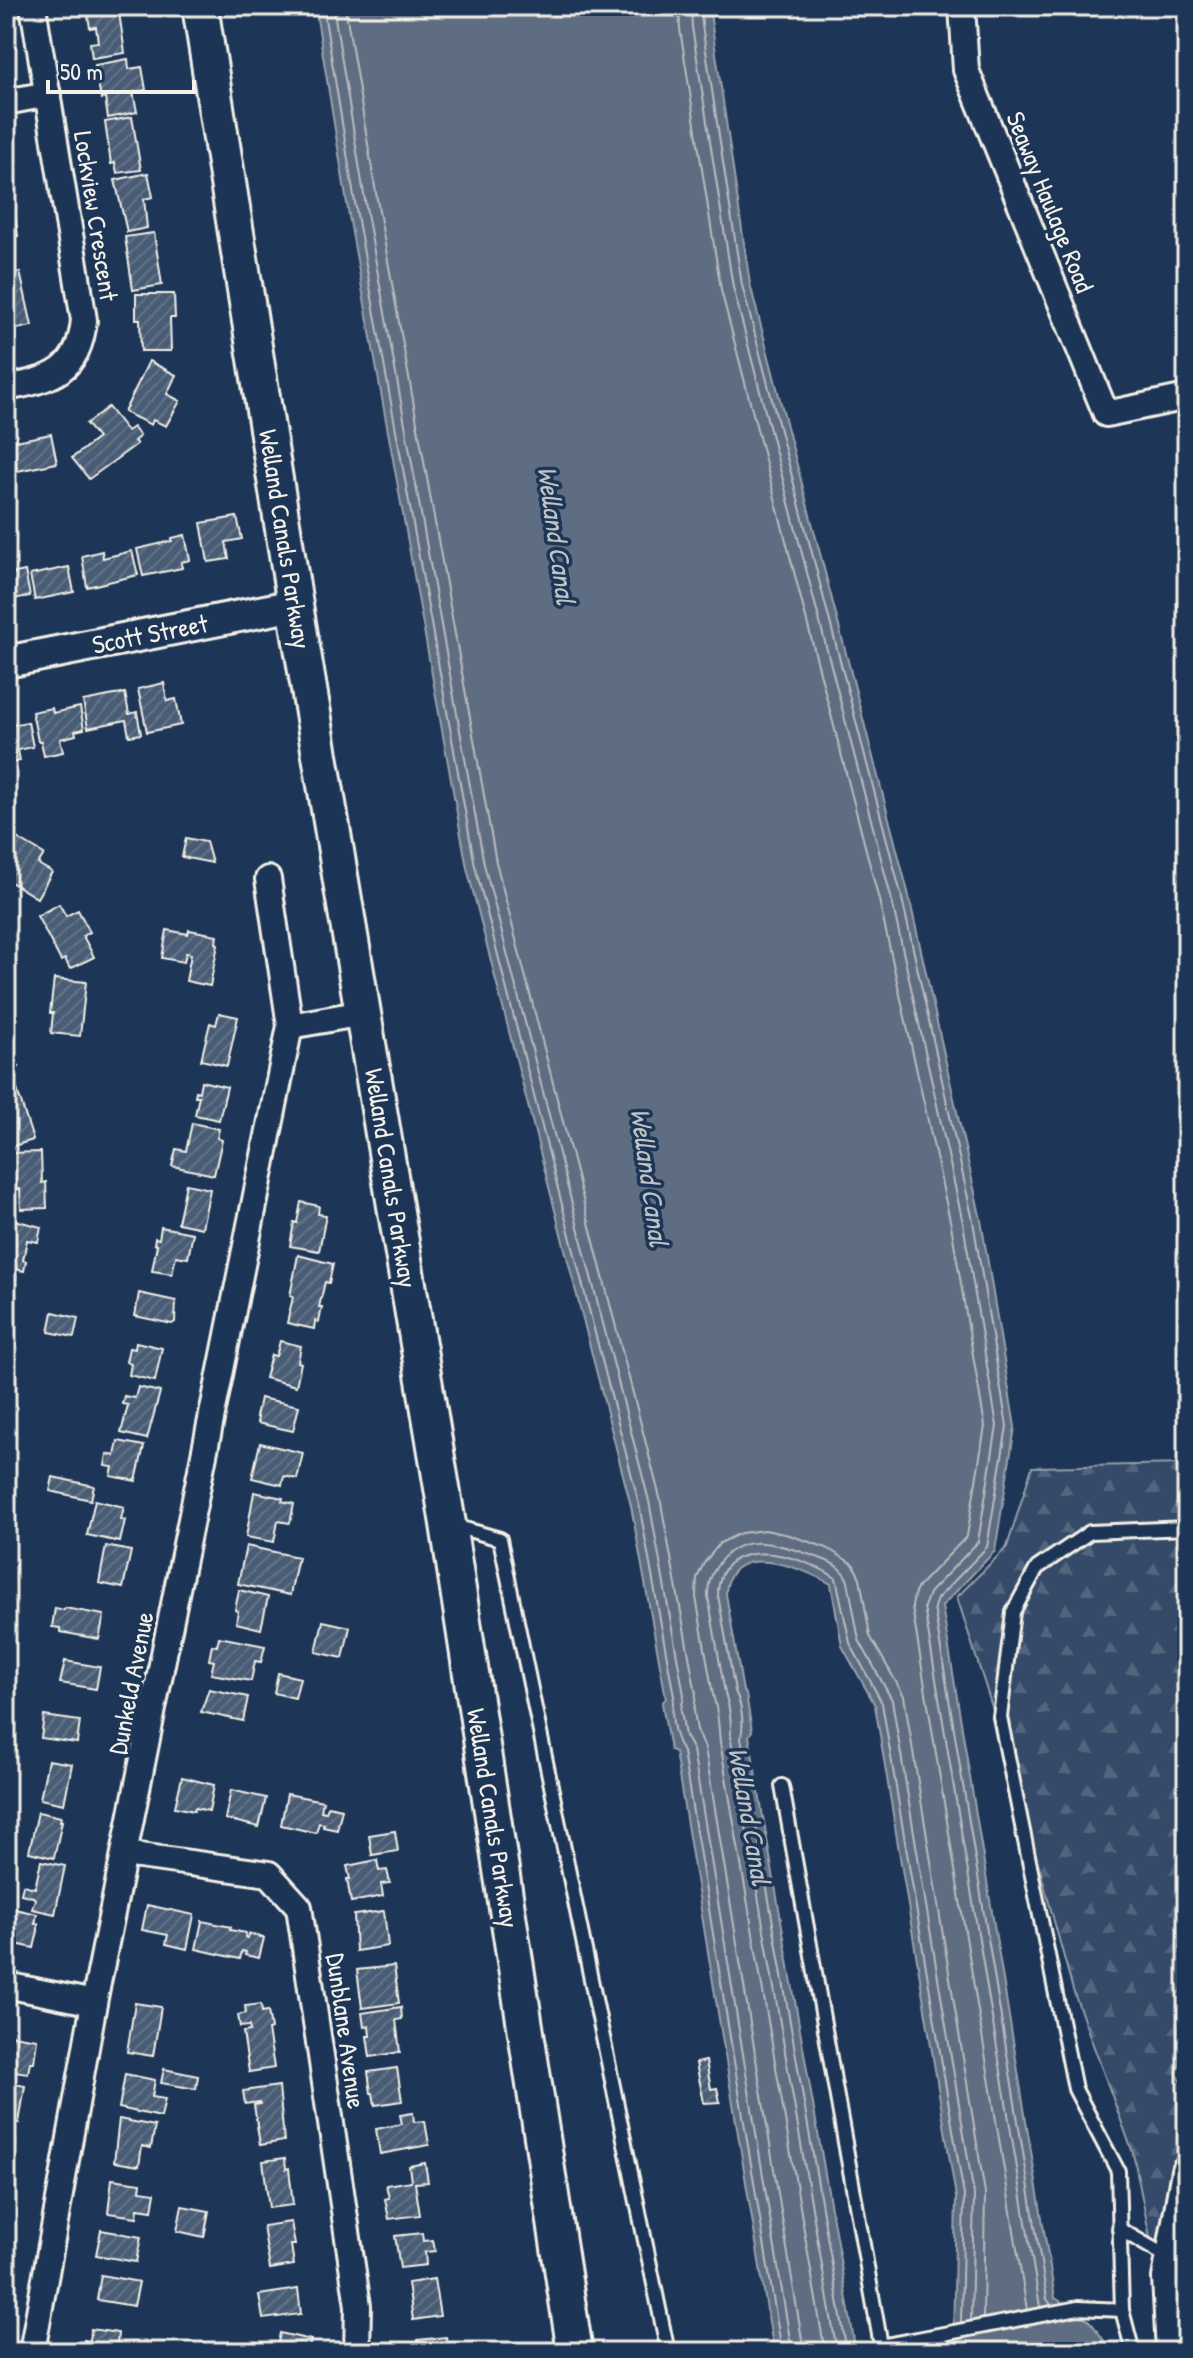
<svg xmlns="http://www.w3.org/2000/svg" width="1193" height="2358" font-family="'Patrick Hand',sans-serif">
<defs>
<pattern id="forest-firs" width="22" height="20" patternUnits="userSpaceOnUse" patternTransform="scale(2)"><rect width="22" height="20" fill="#354a67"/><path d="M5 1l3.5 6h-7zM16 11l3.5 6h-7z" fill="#53657d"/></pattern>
<pattern id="building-hatch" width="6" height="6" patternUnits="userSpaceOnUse" patternTransform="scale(2)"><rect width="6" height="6" fill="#485b74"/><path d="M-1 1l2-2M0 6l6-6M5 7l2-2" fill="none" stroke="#637388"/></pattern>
</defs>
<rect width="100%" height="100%" fill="#1d3557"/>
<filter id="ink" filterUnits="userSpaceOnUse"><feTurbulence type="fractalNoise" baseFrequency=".0125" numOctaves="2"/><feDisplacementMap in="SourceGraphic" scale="16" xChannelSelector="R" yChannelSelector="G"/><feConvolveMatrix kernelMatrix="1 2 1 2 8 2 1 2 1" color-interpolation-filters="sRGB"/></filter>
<g filter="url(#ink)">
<polygon fill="url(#forest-firs)" stroke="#949ea8" stroke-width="2" points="1187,1464 1187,2031 1177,2074 1187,2092 1187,2352 1173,2352 1133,2153 1073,1990 1015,1779 957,1597 1007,1547 1032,1467"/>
<path fill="#5e6d82" stroke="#9aa2ab" stroke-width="2" d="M315,6H709L750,284L908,892L981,1220L1015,1427L995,1551L942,1606L1055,2298C1088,2317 1091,2319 1111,2352H944L953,2338L956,2197L875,1705L842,1646L831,1584C803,1568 728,1538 726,1594L743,1691L746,1694L752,1731L749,1736L856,2352H774L675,1752L670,1750L662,1703L666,1698L631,1506L467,868L349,216Z"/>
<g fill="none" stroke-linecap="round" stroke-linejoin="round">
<g stroke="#b8bcbf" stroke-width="2">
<path d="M323,6L357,215L475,866L639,1504L674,1696C670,1716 673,1735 683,1752L782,2352"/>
<polyline points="333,6 367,213 484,864 649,1501 684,1695 681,1710 685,1736 693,1750 792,2352"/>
<polyline points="345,6 379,211 496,862 660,1498 696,1694 694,1711 697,1730 705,1748 804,2352"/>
<polyline points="679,6 680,29 721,290 879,900 951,1225 985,1426 967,1536 918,1587 914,1595 912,1607 1027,2310"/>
<polyline points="691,6 692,27 733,287 891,897 963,1223 997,1426 978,1542 929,1593 924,1607 1040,2307"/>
<polyline points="701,6 702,25 742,285 901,894 973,1221 1007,1426 987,1547 937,1599 934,1607 1047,2299 1051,2305"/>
<path d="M825,2352L720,1742C718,1723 719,1715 713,1695L696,1597L697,1578L704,1563L720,1543L741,1533L765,1530L789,1535L827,1548L853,1564L860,1578L870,1636L904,1696L985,2193L983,2318"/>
<path d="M837,2352L731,1740C731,1722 731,1711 725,1693L708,1596C708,1584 710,1576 717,1566C738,1533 770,1542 802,1552C819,1558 841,1562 848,1581L859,1640L892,1700L974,2195L971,2320"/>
<path d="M847,2352L741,1738C744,1724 742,1705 735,1691L718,1595C719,1529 804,1556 836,1578L850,1643L882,1703L964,2196L961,2322"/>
</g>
</g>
<g fill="url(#building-hatch)" stroke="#f4f1e8" stroke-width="2">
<polygon points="104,6 118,6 125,53 92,58 90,43 98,42 96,27 90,28 87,9"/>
<polygon points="128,59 129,69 142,67 146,90 133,92 137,112 108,118 105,98 101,99 95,65"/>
<polygon points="132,117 141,170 117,173 115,163 111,164 105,122"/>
<polygon points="148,173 153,197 144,199 147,228 127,232 115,180"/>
<polygon points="6,180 7,190 11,190 18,236 6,238"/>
<polygon points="154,233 162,285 133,290 125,237"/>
<polygon points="20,272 32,326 6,331 6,275"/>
<polygon points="136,294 174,294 175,318 170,318 171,351 141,351 140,319 136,319"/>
<polygon points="149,361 176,375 167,394 180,401 166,426 153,420 151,425 124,412"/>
<polygon points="108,407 127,431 133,427 140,436 134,441 137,444 89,479 72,458 98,438 86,424"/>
<polygon points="51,434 57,463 17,471 11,442"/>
<polygon points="237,517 242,539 226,542 229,559 208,562 201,523"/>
<polygon points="185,535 190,560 181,562 182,568 143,576 137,549 172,541 172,538"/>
<polygon points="102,551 103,558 132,551 138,575 87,587 82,556"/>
<polygon points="69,567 74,592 35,600 30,575"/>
<polygon points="25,571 30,596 6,600 6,575"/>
<polygon points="164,683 167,701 176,699 181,725 147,732 138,689"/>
<polygon points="125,693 129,714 137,712 141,734 129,736 126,720 88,728 83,701"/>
<polygon points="80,707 84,729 75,731 76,735 60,739 63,752 44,756 41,741 38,741 32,712 52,708 53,713"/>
<polygon points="28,722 33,747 18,750 20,761 6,764 6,726"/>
<polygon points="10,834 44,854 38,864 52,872 37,898 6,879 6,841"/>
<polygon points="186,838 206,842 212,863 182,857"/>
<polygon points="59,904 66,916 78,910 90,932 83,936 94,957 70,969 65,959 61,961 37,916"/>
<polygon points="167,930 188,934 189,930 217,935 216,943 218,944 210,986 186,981 191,954 186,953 184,962 162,958"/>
<polygon points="54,979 86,982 80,1036 51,1033 53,1013 50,1013"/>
<polygon points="219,1013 238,1017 227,1066 201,1060 210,1023 216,1025"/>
<polygon points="6,1045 19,1067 6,1075"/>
<polygon points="201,1081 227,1087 219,1120 195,1115 199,1096 195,1096 196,1091 199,1092"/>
<polygon points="15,1083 33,1140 10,1147 6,1135 6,1086"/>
<polygon points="192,1123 219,1129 217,1138 222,1140 214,1175 172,1166 176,1149 186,1151"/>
<polygon points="41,1152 42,1183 46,1182 47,1208 21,1209 20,1189 15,1189 15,1178 10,1179 9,1153"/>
<polygon points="186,1184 210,1189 202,1228 178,1223"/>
<polygon points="301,1202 319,1206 318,1214 326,1215 319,1251 290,1246 294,1222 297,1223"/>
<polygon points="6,1218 41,1227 38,1242 27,1240 23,1260 26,1261 24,1271 6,1267"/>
<polygon points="161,1227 193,1233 188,1258 176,1256 172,1274 152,1271 157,1245 154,1244 155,1238 159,1239"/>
<polygon points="298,1255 333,1264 329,1283 325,1282 319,1307 322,1307 319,1322 315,1321 314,1329 287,1323 293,1297 290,1296"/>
<polygon points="6,1273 16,1276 7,1317 6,1317"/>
<polygon points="139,1293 176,1301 175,1322 172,1324 135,1316"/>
<polygon points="53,1312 78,1318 74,1337 49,1332"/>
<polygon points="280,1341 301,1346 298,1362 301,1363 296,1386 265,1378 271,1355 276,1356"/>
<polygon points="136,1342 162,1348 155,1381 129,1375 131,1364 126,1362 129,1348 135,1349"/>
<polygon points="138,1387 160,1392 147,1439 121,1433 128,1405 122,1404 124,1396 135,1398"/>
<polygon points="260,1398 299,1406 293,1431 257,1423 258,1417 256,1417"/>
<polygon points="118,1441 144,1446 136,1481 111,1476 113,1467 105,1466 107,1454 115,1456"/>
<polygon points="260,1443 303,1453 297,1479 284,1476 282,1485 252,1478"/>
<polygon points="53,1477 94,1486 91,1500 50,1491"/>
<polygon points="254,1492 283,1498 282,1501 294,1504 290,1523 278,1521 274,1542 246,1537"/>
<polygon points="95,1500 124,1507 121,1519 125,1520 120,1542 87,1535"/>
<polygon points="106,1546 131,1551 123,1588 99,1583"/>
<polygon points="246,1546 298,1557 290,1595 238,1584"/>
<polygon points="239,1590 268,1597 261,1629 236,1623 238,1611 235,1610"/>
<polygon points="55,1608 64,1610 65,1608 104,1615 99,1639 60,1632 60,1628 52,1627"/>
<polygon points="323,1621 350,1627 343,1658 316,1652"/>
<polygon points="219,1637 265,1646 261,1662 255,1661 251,1681 211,1674 214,1661 209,1660 212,1645 217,1646"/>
<polygon points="65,1661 100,1667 96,1689 60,1683"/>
<polygon points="278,1673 300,1678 295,1698 274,1693"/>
<polygon points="209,1689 248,1697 243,1721 201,1712"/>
<polygon points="44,1716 80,1721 77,1743 41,1738"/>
<polygon points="48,1760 72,1764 64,1804 40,1799"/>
<polygon points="182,1777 214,1785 209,1811 195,1808 194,1811 175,1807"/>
<polygon points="231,1790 266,1798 259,1827 225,1819"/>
<polygon points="287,1794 323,1801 321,1811 326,1812 328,1806 342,1809 337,1830 323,1827 324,1824 319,1823 316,1833 281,1825"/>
<polygon points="38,1812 61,1817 60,1821 62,1821 54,1858 29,1852"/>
<polygon points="395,1831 398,1851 372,1855 369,1835"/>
<polygon points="377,1860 379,1871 387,1870 390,1883 381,1884 383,1896 351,1902 347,1879 350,1879 347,1866"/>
<polygon points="41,1861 65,1866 55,1914 32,1909 35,1899 33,1897 21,1894 23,1885 35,1888"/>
<polygon points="147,1905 194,1915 187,1949 166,1944 168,1935 142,1930"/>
<polygon points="6,1907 37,1914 35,1924 38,1924 38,1931 34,1948 6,1942"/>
<polygon points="384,1911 388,1946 356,1951 354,1915"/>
<polygon points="202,1921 231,1927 230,1930 246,1933 245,1937 248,1938 249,1934 264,1938 259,1958 245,1955 246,1952 242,1951 240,1959 196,1949"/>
<polygon points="394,1966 399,2003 362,2008 357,1970"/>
<polygon points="135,2003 161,2007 153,2056 127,2052"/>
<polygon points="261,2004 262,2012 268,2011 271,2029 268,2030 274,2068 249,2072 243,2032 250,2031 249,2026 240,2027 238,2015 246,2013 245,2006"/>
<polygon points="401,2007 402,2019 396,2020 400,2052 370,2057 367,2036 370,2036 369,2026 364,2027 362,2013"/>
<polygon points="6,2034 37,2039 34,2062 30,2062 28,2073 6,2070"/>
<polygon points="706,2061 711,2089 717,2088 720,2102 704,2103 696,2063"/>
<polygon points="397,2068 402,2101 375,2105 373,2093 371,2093 368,2072"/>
<polygon points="164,2069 198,2076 196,2089 161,2083"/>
<polygon points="125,2074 155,2080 152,2097 165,2099 161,2117 119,2108"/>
<polygon points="6,2082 25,2086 19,2123 6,2120"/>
<polygon points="279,2086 284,2141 260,2145 254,2105 260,2104 260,2102 245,2104 243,2091"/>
<polygon points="413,2113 414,2122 425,2121 429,2145 380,2154 376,2129 402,2124 400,2115"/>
<polygon points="119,2119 155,2126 151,2148 142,2146 139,2166 114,2162"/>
<polygon points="6,2139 16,2141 11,2172 6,2171"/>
<polygon points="285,2158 286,2169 289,2168 293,2205 269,2208 263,2161"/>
<polygon points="425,2163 428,2182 415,2183 420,2215 389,2219 385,2199 389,2198 386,2185 411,2181 409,2166"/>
<polygon points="112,2179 141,2183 140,2191 155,2193 152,2210 138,2208 137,2217 108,2213"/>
<polygon points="182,2206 209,2211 204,2237 177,2231"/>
<polygon points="291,2222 295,2245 291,2245 294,2265 270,2269 263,2226"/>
<polygon points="101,2230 141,2237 136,2262 96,2255"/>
<polygon points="422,2233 423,2241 433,2240 435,2251 425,2252 426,2265 400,2268 395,2236"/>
<polygon points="101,2275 139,2282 134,2306 97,2300"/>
<polygon points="434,2279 440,2316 413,2320 408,2283"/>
<polygon points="298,2289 301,2314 263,2319 259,2295"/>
<polygon points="91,2329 118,2333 116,2352 85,2352 86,2348 83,2347 84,2340 90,2341"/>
<polygon points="280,2333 311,2340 308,2352 276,2352"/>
<polygon points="446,2337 448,2348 456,2347 457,2352 419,2352 418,2340"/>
</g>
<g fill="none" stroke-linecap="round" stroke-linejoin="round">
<g stroke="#f4f1e8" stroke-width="18">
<g id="service">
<polyline points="451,1525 500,1539 668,2352"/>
<polyline points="782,1786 881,2346 1078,2308 1122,2310"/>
<polyline points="1119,2229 1171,2259"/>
<polyline points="1133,2352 1122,2310 1118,2171 1075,2089 1000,1717 1013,1612 1037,1568 1090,1532 1187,1528"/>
</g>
</g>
<g stroke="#f4f1e8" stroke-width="30">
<g id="minor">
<polyline points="962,6 966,70 1106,414 1187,397"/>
<polyline points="6,102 48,94"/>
<path d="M6,388C52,379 79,372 84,320L33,6"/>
<polyline points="290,1026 363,1013"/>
<polyline points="125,1854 269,1874 299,1907 358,2306 357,2352"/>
<polyline points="6,1985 94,2003"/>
<polyline points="32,2352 94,2003 290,1026 268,879"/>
</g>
</g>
<g stroke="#f4f1e8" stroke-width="36">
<g id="tertiary">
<polyline points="6,662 295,605"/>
<polyline points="1172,2352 1168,2278 1187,2171"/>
</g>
</g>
<g stroke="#f4f1e8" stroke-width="40">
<polyline id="secondary" points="200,6 295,605 448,1524 575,2352"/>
</g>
<use href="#service" stroke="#1d3557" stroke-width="12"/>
<use href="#minor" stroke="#1d3557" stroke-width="24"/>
<use href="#tertiary" stroke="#1d3557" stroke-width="30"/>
<use href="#secondary" stroke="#1d3557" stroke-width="34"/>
</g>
</g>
<g text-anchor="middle" stroke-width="7" stroke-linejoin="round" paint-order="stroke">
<g font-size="26" fill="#f4f1e8" stroke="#1d3557">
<text transform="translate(1050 202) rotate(68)" y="9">Seaway Haulage Road</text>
<text transform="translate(96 216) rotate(81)" y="9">Lockview Crescent</text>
<text transform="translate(285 539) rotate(81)" y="9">Welland Canals Parkway</text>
<text transform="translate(150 634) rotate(-11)" y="9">Scott Street</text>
<text transform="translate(391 1178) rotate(81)" y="9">Welland Canals Parkway</text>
<text transform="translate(131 1683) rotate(-79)" y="9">Dunkeld Avenue</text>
<text transform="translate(493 1818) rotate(81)" y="9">Welland Canals Parkway</text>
<text transform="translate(346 2031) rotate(82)" y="9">Dunblane Avenue</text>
</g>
<g font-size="28" font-style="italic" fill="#c0c3c4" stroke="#1d3557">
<text transform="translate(557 535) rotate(82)" y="10">Welland Canal</text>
<text transform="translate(650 1177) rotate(82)" y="10">Welland Canal</text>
<text transform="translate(750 1816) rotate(80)" y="10">Welland Canal</text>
</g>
</g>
<rect width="1193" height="2358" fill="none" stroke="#1d3557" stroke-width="32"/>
<rect x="16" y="16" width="1161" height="2326" fill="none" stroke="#f4f1e8" stroke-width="3" filter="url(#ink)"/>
<path d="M48 80v12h146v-12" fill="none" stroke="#f4f1e8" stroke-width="4"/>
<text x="60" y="80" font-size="24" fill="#f4f1e8" stroke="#1d3557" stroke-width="6" paint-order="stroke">50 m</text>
</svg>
